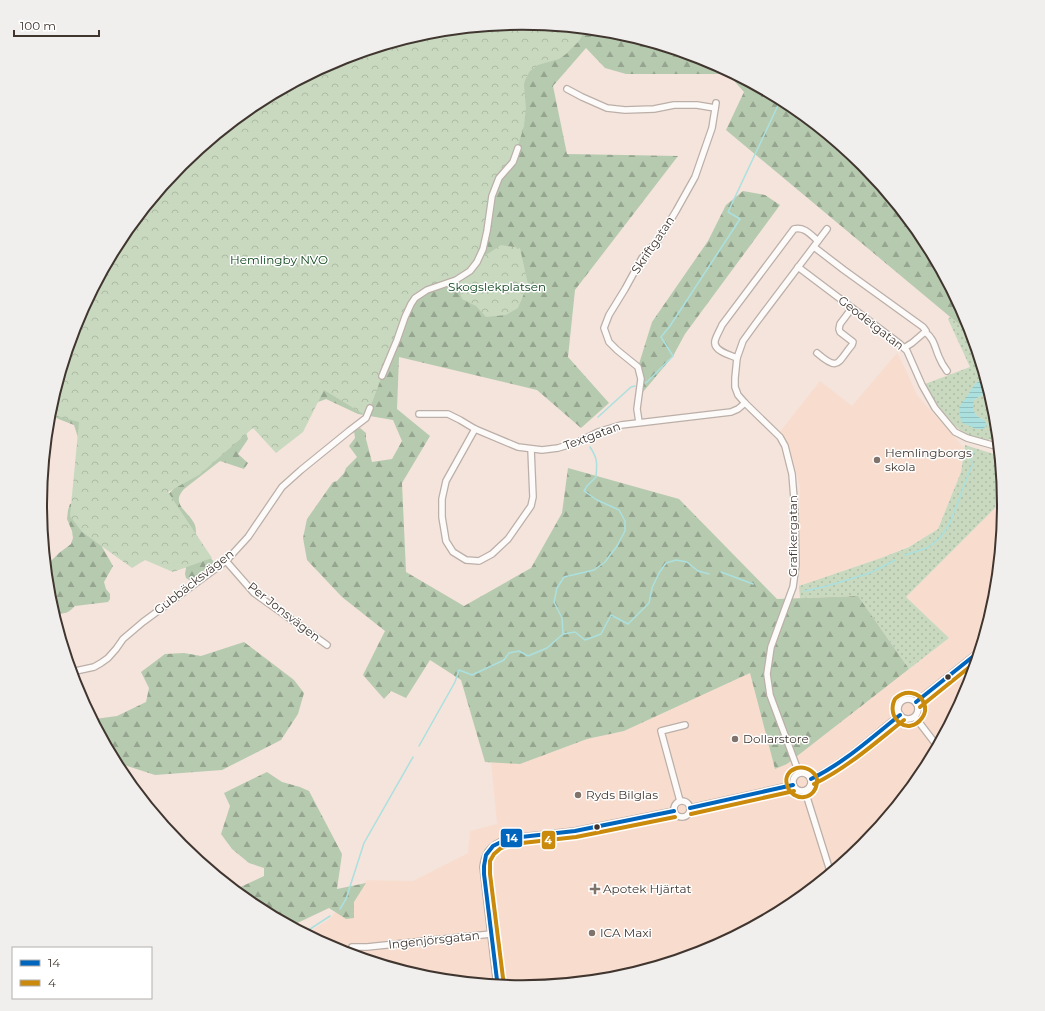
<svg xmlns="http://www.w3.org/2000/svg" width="1045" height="1011" font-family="Montserrat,sans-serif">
<defs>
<pattern id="grass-dots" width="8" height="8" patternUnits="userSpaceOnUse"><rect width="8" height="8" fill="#c8d9c0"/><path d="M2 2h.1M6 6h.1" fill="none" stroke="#adbba5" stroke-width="1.8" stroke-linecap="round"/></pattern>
<pattern id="forest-firs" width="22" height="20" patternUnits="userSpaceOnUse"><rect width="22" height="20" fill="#b6caaf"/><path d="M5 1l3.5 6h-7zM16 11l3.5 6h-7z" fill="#96a58f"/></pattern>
<pattern id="park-crowns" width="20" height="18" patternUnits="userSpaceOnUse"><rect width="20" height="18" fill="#c8d9c0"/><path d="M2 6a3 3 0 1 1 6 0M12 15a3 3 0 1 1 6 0" fill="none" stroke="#adbba5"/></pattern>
<pattern id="water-rules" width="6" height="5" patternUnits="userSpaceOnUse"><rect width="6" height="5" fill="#abe0df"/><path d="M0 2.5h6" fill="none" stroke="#94c1c0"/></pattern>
</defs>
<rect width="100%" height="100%" fill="#f4e4dc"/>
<g fill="#f8ddcf">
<polygon points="897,353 902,362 917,395 964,448 961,472 938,529 910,546 881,558 799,586 800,487 789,445 780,432 820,381 852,406"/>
<polygon points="1004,499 1005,506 996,600 968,690 924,774 864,847 790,907 707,951 616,979 522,988 428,979 338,951 306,934 328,920 367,880 413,881 468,853 470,831 497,824 491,762 520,764 587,739 624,731 750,673 775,769 787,764 949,638 906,597"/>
</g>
<g fill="url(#grass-dots)">
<path d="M950,317L973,336L985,377L975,384L961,422L984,420L977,416L972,410L974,400L985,393L991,397L996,412L999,442L989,439V442C982,440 974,438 968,435C948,424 936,403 925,384L970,367L948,319Z"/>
<polygon points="965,445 1000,456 1004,499 906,597 949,638 909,669 858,596 800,598 799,586 881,558 909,547 938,529 961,472"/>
</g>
<g fill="url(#forest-firs)">
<path d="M523,23L617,32L707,60L791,104L864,164L924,238L968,321L973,336L726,130L744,92L728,74H626L605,68L586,48L553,86L567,154L678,156L575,290L568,357L609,403L581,428L537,390L399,357L397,409L430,436L402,483L406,572L464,606L531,568L562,513L568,468L679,499L777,599L858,596L909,669L787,764L775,769L750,673L624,731L587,739L520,764L485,762L461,680L430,660L406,698L391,691L384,699L363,675L385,631L342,597L307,560L303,538L307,519L333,482L337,481L344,473L346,468L357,457L349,446L355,438L354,431L360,428L366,433V439L372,462L392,459L402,441L393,420L358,414L326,399L318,402L302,380L244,426L248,439L238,454L248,463L244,469L220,461L184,489C170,504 188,511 194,523C197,528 195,534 197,539C200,545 209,556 214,562L191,581L186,578L185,574L186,568L182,564L167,496L177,485L81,447L74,425L56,418L49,417V411L77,321L121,237L338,60L429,32Z"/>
<polygon points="743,191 765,195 780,205 685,334 673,356 643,392 644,378 639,364 652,322 708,241 726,205"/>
<path d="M88,499L93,531L113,566L104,582L106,589L110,594V599L108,602L75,606C67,614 65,614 53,613L49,599L46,566L59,553L71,544L73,538L72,531L67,519L68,510L70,504Z"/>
<polygon points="244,642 294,680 304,693 298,714 281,740 222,770 155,775 115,762 92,718 95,719 117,716 146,702 149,688 141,672 165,654 184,653 201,656"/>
<polygon points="267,772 282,782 300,787 309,791 342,854 337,889 366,883 354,902 354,918 346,919 329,908 291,926 254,907 234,890 264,876 264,868 249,863 232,849 221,834 230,806 224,793"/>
</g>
<g fill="url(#park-crowns)">
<polygon points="523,23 586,29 579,41 566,54 559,59 538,65 530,71 526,78 524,84 526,109 524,126 513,162 495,187 483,248 470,271 427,290 415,298 382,376 370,408 368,417 324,390 303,432 276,453 253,428 199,475 168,492 212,558 173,572 145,560 132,568 82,532 70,516 79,422 49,414 49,411 77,321 121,237 181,164 255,104 338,60 429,32"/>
<polygon points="501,245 520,248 528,284 518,308 506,315 486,317 476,306 462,299 457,282 472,274 483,257"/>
</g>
<polygon fill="url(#water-rules)" points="985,377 991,397 985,393 974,400 973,410 977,416 984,420 987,425 983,429 976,429 961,422 959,408 975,384"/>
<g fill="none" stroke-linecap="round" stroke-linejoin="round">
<g stroke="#abe0df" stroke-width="1.5">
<polyline points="645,383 647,382 673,356 661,337 670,326 740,219 728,212 781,99"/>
<polyline points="598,417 631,387 635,386"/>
<polyline points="905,555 927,548 940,538 950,523 972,465 971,456 974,452"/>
<polyline points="721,572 753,584"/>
<polyline points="805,591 827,586 870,573 895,560"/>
<path d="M563,634L562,618L554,602L557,588L564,577L594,570L605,562L617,546L625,531V521L619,510L597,500L584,491L587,486L596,477C597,463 598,459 590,447"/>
<polyline points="419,746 455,682 459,670 472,675 504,660 509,653 519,651 528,656 547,648 563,634 575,632 585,640 601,634 611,615 628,624 649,603 652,588 659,573 666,563 676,560 687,562 698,571 709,574"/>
<polyline points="340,909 346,899 364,843 413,757"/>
<polyline points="304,933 330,916"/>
</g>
<g stroke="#bbafa8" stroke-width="8">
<g id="minor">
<polyline points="567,89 582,97 607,108 625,110 654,109 674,105 697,105 715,108"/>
<polyline points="814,247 844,270 923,327 926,331 912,343 904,348"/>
<polyline points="798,267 900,344 907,351 922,385 935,408 955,432 967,438 999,447"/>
<path d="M925,332C934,338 935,348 939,357C941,362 944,367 947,371"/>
<path d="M817,353C839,372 837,363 852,345L853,342L840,332L839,329L840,324L852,308"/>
<path d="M737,358C730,355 713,351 715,341C716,336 720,330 722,325L794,229C804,226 811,235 818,241"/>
<polyline points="382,376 397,340 405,317 411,304 415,298 427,290 456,280 470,271 477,262 483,249 487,231 492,196 499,178 513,162 518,148"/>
<polyline points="419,414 448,414 460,420 475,429 518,447 542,450 558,448 578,442 598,432 621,425 731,412 738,409 745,403"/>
<polyline points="639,422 637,409 641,379 638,367 617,350 609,342 604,328 609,315 625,289 642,258 659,239 676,211 695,177 712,128 716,103"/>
<polyline points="475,429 446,481 442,499 442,517 446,541 453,552 466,560 479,561 492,554 508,539 531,506 533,497 531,449"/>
<polyline points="226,561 254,593 327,645"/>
<polyline points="71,672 94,667 101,663 108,658 116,649 123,639 143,622 226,561 248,537 282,487 301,470 349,431 366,418 370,408"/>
<circle cx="908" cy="709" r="10"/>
<polyline points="916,702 981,650"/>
<polyline points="915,717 938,747"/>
<circle cx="802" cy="782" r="9"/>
<polyline points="799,773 770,695 767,674 771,647 783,614 793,587 796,565 795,511 792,474 785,446 780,437 745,403 738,395 735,387 735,378 737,358 743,341 756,323 827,229"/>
<path d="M811,779C843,765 872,737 900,715"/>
<polyline points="805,791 831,874"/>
<circle cx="682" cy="809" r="8"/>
<polyline points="680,801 661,731 685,725"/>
<polyline points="690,808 793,785"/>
<polyline points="352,947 367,947 491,934"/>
<path d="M497,986L483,867C485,849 495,842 512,838L575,831L674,811"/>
</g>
</g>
<use href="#minor" stroke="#fdfbfa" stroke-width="5.5"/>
<g stroke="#fff" stroke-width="7">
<g id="bus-1">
<polyline points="916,702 980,651"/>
<path d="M811,779C844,763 871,738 900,715"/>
<polyline points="690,808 793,785"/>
<polyline points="500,986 497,980 484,874 484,866 486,855 493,846 505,840 512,838 575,831 674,811"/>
</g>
</g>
<g stroke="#fff" stroke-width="7">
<g id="bus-2">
<path d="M895,699C885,718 908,737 922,718C925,714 926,708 924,703C919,691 905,690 896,698"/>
<polyline points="920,707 977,661"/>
<path d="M816,776C805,760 782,769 787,785C792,803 818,801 817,779"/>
<path d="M814,784C847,768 875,743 904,720"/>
<polyline points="691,814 794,791"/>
<polyline points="505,983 503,978 490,874 490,861 494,854 501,848 513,844 576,837 675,817"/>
</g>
</g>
<use href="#bus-1" stroke="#0065bd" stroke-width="4"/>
<use href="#bus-2" stroke="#ca8a0c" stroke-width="4"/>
</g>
<g fill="#80736c" stroke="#fff" stroke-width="1.5">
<circle cx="877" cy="460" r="4"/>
<circle cx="735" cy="739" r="4"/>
<circle cx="578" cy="795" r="4"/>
<path d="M593 883h4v4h4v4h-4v4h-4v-4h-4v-4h4z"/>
<circle cx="592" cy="933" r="4"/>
</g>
<g fill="#41362f" stroke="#fff" stroke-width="1.5">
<circle cx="948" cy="677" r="3.5"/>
<circle cx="597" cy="827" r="3.5"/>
</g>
<g text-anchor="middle" stroke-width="3" stroke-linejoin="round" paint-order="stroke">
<g font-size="12" fill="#41362f" stroke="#fff">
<text transform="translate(653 245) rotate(-56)" y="4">Skriftgatan</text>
<text transform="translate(871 323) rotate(38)" y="4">Geodetgatan</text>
<text transform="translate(592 436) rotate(-20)" y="4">Textgatan</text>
<text transform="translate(793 536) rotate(-90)" y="4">Grafikergatan</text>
<text transform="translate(194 582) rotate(-38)" y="4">Gubbäcksvägen</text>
<text transform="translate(284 612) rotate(38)" y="4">Per Jonsvägen</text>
<text transform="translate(434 940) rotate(-6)" y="4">Ingenjörsgatan</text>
</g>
<g font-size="12" fill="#0e451d" stroke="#fff">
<text x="279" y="264">Hemlingby NVO</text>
<text x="497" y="291">Skogslekplatsen</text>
</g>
<g font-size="12" fill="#41362f" stroke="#fff" text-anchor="start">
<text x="885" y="457">Hemlingborgs<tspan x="885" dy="14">skola</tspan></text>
<text x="743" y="743">Dollarstore</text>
<text x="586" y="799">Ryds Bilglas</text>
<text x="603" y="893">Apotek Hjärtat</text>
<text x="600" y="937">ICA Maxi</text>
</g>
</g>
<path d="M0 0H1045V1011H0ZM47 505a475 475 0 1 1 950 0a475 475 0 1 1-950 0Z" fill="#f0efee" fill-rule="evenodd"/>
<path fill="none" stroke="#41362f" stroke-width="2" d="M47 505a475 475 0 1 1 950 0a475 475 0 1 1-950 0Z"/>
<g stroke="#fff" stroke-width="1.5">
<rect x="500" y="828" width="23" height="20" rx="4" fill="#0065bd"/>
<rect x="541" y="830" width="15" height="20" rx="4" fill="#ca8a0c"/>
</g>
<g font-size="11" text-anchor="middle" font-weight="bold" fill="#fff">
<text x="512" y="842">14</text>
<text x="548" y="844">4</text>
</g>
<rect x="12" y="947" width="140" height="52" fill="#ffffff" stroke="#b3afac"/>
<rect x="20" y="960" width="20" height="6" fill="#0065bd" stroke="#b3afac"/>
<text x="48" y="967" font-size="12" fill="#41362f">14</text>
<rect x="20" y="980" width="20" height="6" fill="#ca8a0c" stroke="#b3afac"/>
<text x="48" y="987" font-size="12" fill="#41362f">4</text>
<path d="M14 30v6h85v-6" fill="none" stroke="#41362f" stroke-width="2"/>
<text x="20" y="30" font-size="12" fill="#41362f" stroke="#ffffff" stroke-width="3" paint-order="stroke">100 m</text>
</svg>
